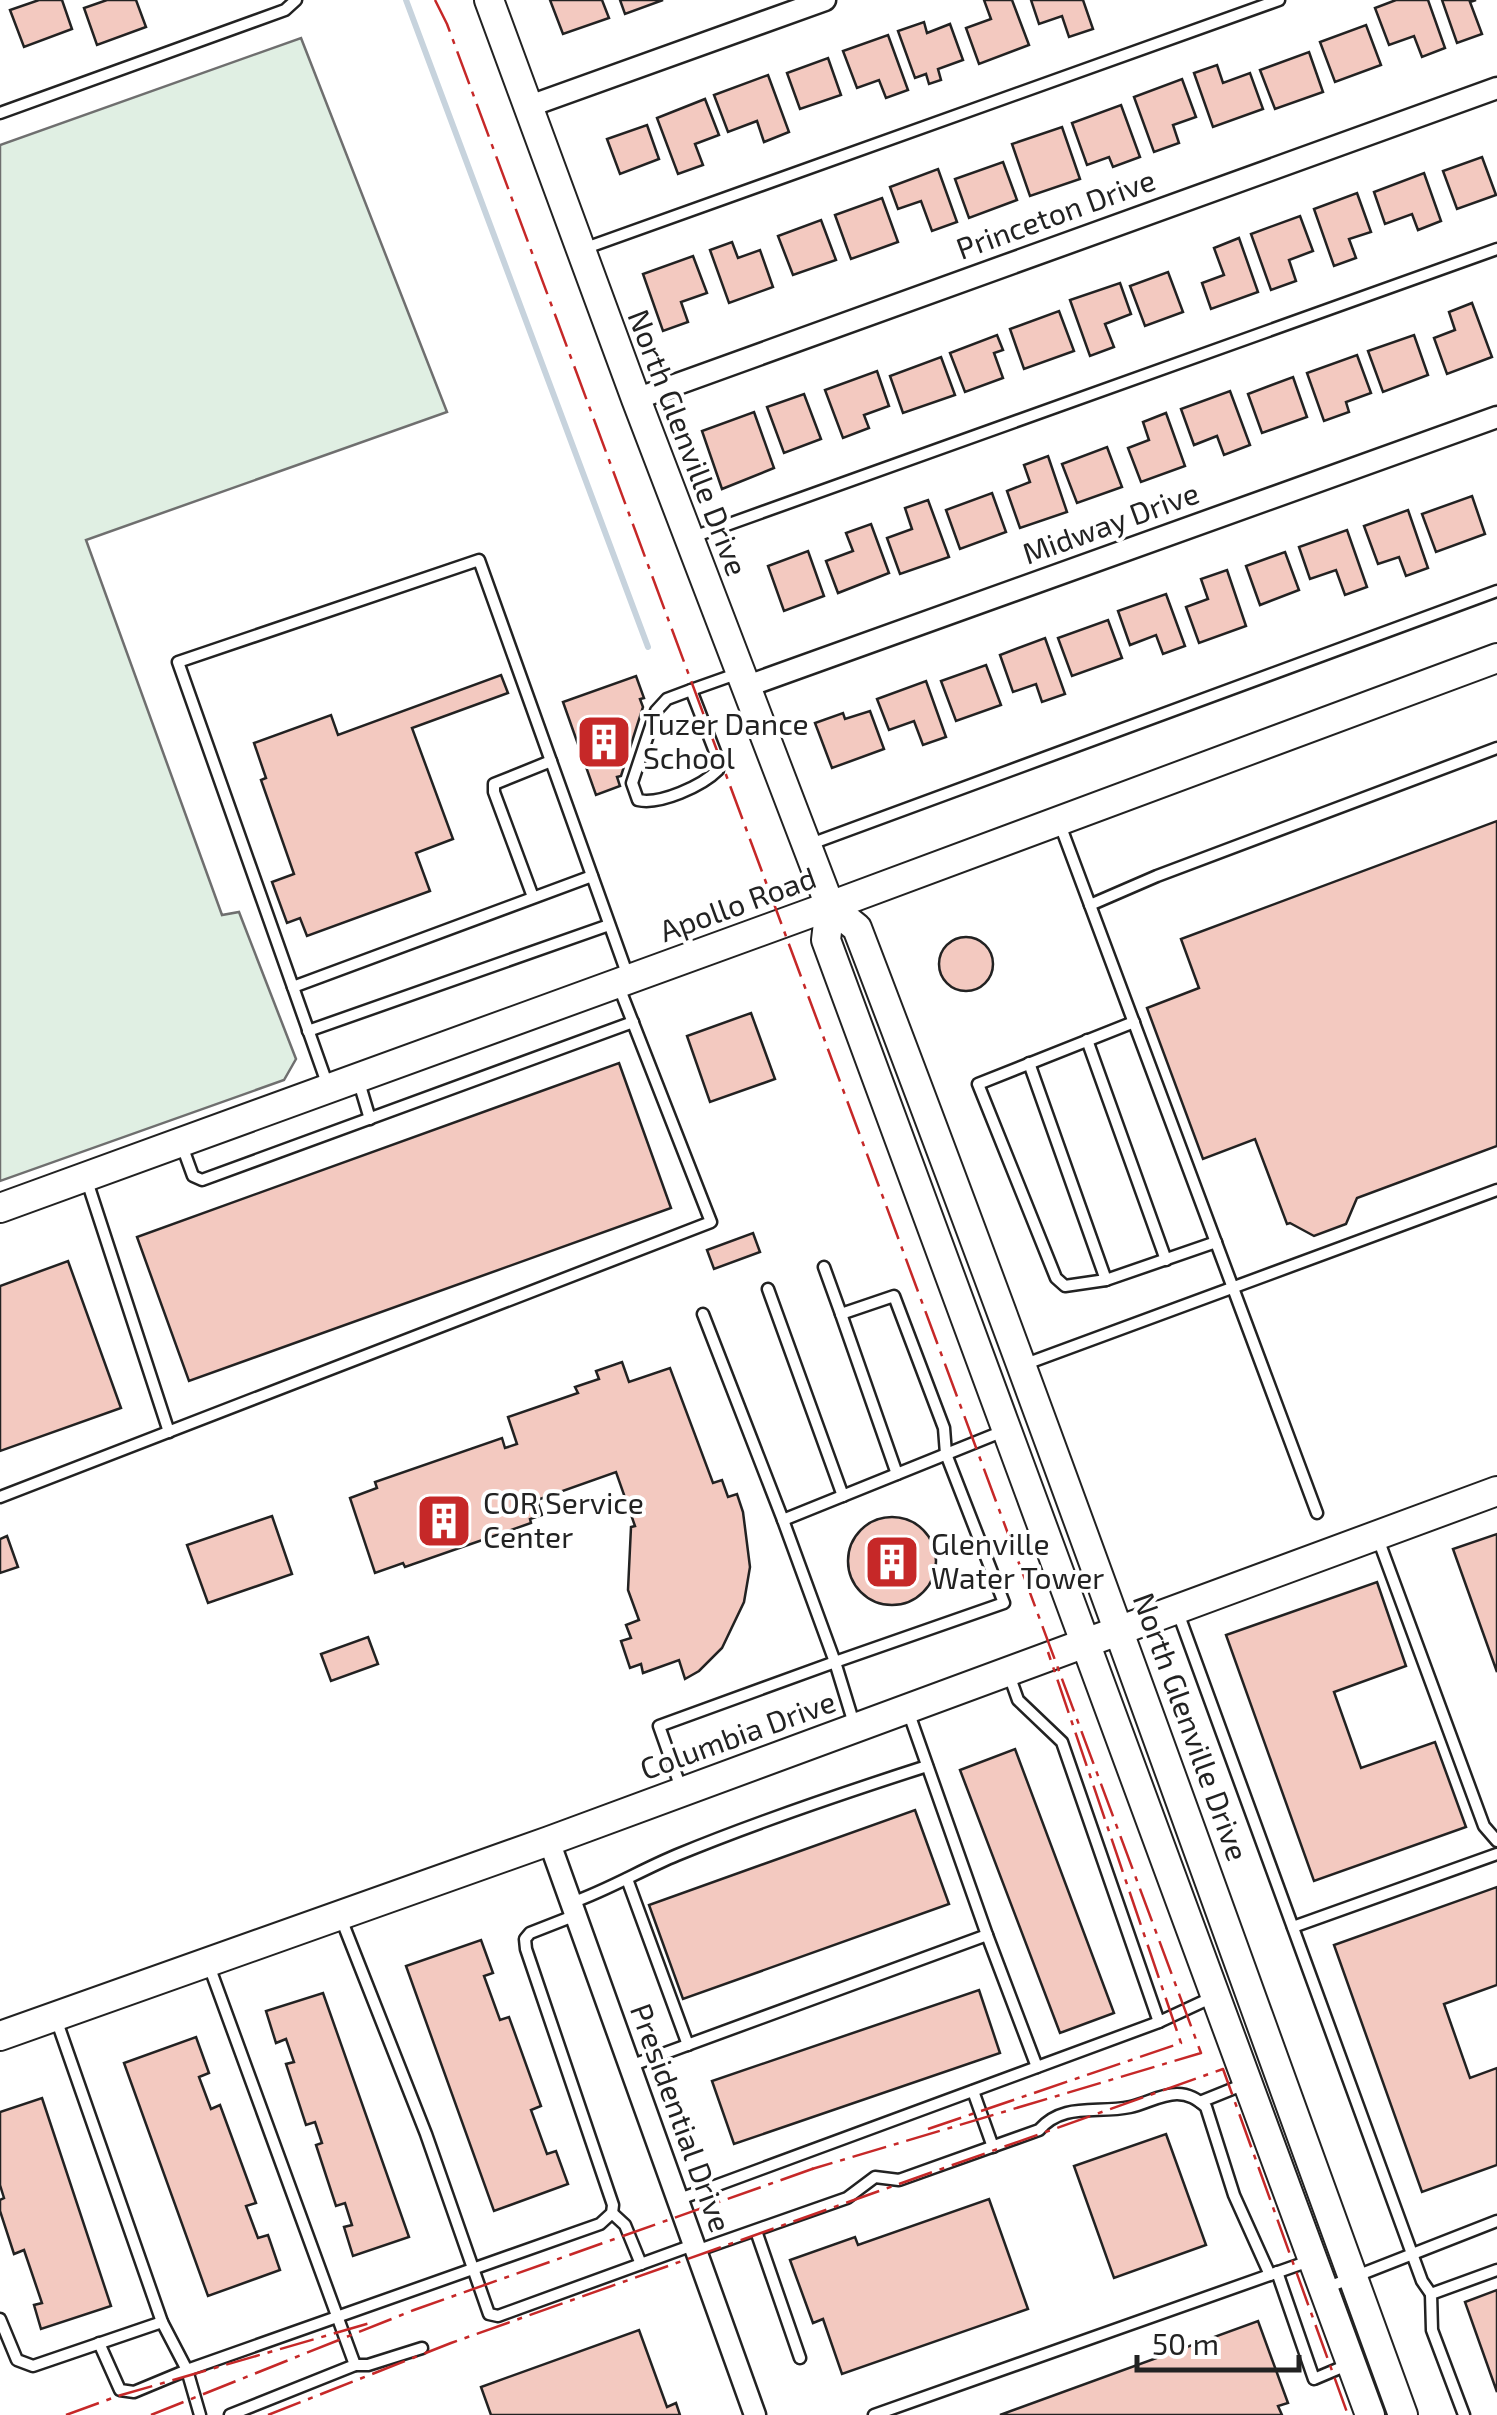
<svg xmlns="http://www.w3.org/2000/svg" width="1497" height="2415" font-family="'Exo 2',sans-serif">
<rect width="100%" height="100%" fill="#fff"/>
<polygon fill="#e0efe3" stroke="#6f6f6f" stroke-width="2.5" points="301,38 447,412 86,540 222,915 239,912 296,1059 284,1080 0,1181 0,145"/>
<g fill="none" stroke-linecap="round" stroke-linejoin="round">
<polyline stroke="#c7d3dd" stroke-width="6" points="406,0 648,647"/>
</g>
<g fill="#f3c9c0" stroke="#222" stroke-width="2.5">
<polygon points="39,0 62,0 72,29 24,47 10,10"/>
<polygon points="107,0 136,0 146,27 97,45 84,8"/>
<polygon points="550,0 602,0 609,18 563,34"/>
<polygon points="620,0 663,0 625,14"/>
<polygon points="984,0 1012,0 1029,45 979,64 966,28 991,19"/>
<polygon points="1031,0 1083,0 1093,29 1069,37 1062,16 1039,24"/>
<polygon points="1396,0 1428,0 1445,48 1422,57 1414,36 1389,45 1375,8"/>
<polygon points="1442,0 1476,0 1470,2 1482,34 1457,43"/>
<polygon points="924,22 927,33 950,24 963,60 938,69 941,80 929,84 926,74 915,78 898,31"/>
<polygon points="1366,25 1381,65 1335,82 1320,42"/>
<polygon points="888,35 908,90 886,98 879,80 857,88 843,51"/>
<polygon points="1309,52 1323,92 1275,109 1260,70"/>
<polygon points="828,58 841,95 800,109 787,73"/>
<polygon points="1217,65 1223,83 1250,73 1263,109 1213,127 1194,73"/>
<polygon points="768,75 789,132 764,142 757,121 728,132 714,95"/>
<polygon points="1182,79 1196,117 1173,125 1179,143 1154,152 1134,97"/>
<polygon points="705,99 719,135 695,144 703,165 678,174 657,118"/>
<polygon points="1121,105 1140,157 1113,167 1109,157 1087,165 1072,123"/>
<polygon points="647,125 659,159 620,174 607,139"/>
<polygon points="1062,127 1080,179 1030,196 1012,144"/>
<polygon points="1482,157 1496,195 1457,209 1443,171"/>
<polygon points="1003,162 1017,200 969,218 955,179"/>
<polygon points="938,169 957,222 932,231 921,201 898,209 890,187"/>
<polygon points="1424,173 1441,221 1418,230 1412,214 1385,224 1374,192"/>
<polygon points="1357,193 1371,232 1349,239 1356,258 1334,266 1314,209"/>
<polygon points="882,198 898,242 851,259 835,215"/>
<polygon points="1300,216 1313,251 1289,260 1296,281 1271,290 1251,234"/>
<polygon points="821,220 836,260 793,275 778,236"/>
<polygon points="1239,238 1258,292 1211,309 1202,283 1224,275 1214,248"/>
<polygon points="732,242 738,258 760,250 773,287 729,303 710,250"/>
<polygon points="693,256 707,293 681,302 688,322 663,331 643,274"/>
<polygon points="1168,272 1183,312 1145,326 1130,286"/>
<polygon points="1120,283 1131,314 1105,324 1114,347 1090,356 1070,300"/>
<polygon points="1472,303 1492,357 1447,374 1434,338 1455,330 1449,312"/>
<polygon points="1059,311 1074,351 1024,369 1010,329"/>
<polygon points="997,335 1003,350 994,353 1003,378 965,392 950,353"/>
<polygon points="1414,335 1428,375 1383,392 1368,351"/>
<polygon points="1357,355 1371,393 1346,402 1349,412 1324,421 1307,373"/>
<polygon points="941,357 955,395 903,413 890,376"/>
<polygon points="877,371 889,406 864,415 869,428 843,438 825,390"/>
<polygon points="1293,377 1307,417 1262,433 1248,394"/>
<polygon points="1230,391 1250,445 1224,455 1217,436 1194,445 1181,409"/>
<polygon points="804,394 821,439 784,453 767,407"/>
<polygon points="754,412 774,468 722,489 702,431"/>
<polygon points="1166,413 1185,466 1141,482 1128,448 1149,440 1143,422"/>
<polygon points="1107,447 1122,487 1077,503 1062,464"/>
<polygon points="1048,456 1067,512 1020,528 1007,491 1030,482 1024,465"/>
<polygon points="992,493 1006,532 960,549 946,510"/>
<polygon points="1472,496 1485,534 1436,552 1422,514"/>
<polygon points="928,500 949,557 900,574 887,538 912,529 905,508"/>
<polygon points="1408,510 1428,568 1406,576 1399,557 1378,564 1364,526"/>
<polygon points="871,524 889,573 838,593 826,561 853,551 846,533"/>
<polygon points="1347,530 1367,587 1345,595 1336,570 1310,579 1299,547"/>
<polygon points="808,551 824,596 784,611 768,566"/>
<polygon points="1285,552 1299,590 1260,605 1246,566"/>
<polygon points="1227,570 1246,626 1199,643 1186,607 1208,599 1201,579"/>
<polygon points="1166,594 1185,646 1163,654 1156,635 1130,645 1118,611"/>
<polygon points="1108,620 1122,658 1072,676 1058,638"/>
<polygon points="1045,638 1065,694 1042,702 1036,684 1013,692 1000,655"/>
<polygon points="986,665 1001,705 956,721 941,681"/>
<polygon points="501,675 508,693 412,728 453,839 416,853 430,891 307,936 300,918 287,923 272,882 294,874 261,780 266,778 254,743 331,715 338,735"/>
<polygon points="636,676 644,698 640,699 643,707 621,776 617,777 620,786 596,795 563,702"/>
<polygon points="926,681 946,737 923,745 914,721 889,730 877,699"/>
<polygon points="870,711 884,749 832,768 815,723 843,713 845,719"/>
<polygon points="1497,821 1497,1146 1357,1198 1346,1224 1314,1236 1290,1223 1287,1224 1255,1139 1203,1159 1147,1008 1199,988 1181,939"/>
<circle cx="966" cy="964" r="27"/>
<polygon points="751,1013 775,1079 710,1102 687,1036"/>
<polygon points="619,1063 671,1208 189,1381 137,1237"/>
<polygon points="753,1233 760,1252 714,1269 707,1250"/>
<polygon points="68,1261 121,1408 0,1451 0,1286"/>
<polygon points="622,1362 629,1382 670,1368 713,1483 722,1480 728,1497 737,1494 743,1512 750,1567 744,1602 722,1648 699,1671 685,1679 679,1660 643,1673 641,1664 630,1668 621,1641 631,1638 626,1625 639,1620 628,1590 631,1527 635,1526 616,1472 537,1500 542,1515 530,1519 531,1523 405,1567 403,1563 375,1573 350,1498 377,1488 375,1482 502,1438 505,1448 517,1444 508,1417 578,1393 575,1387 599,1379 596,1371"/>
<polygon points="272,1516 292,1574 208,1603 187,1545"/>
<circle cx="892" cy="1561" r="44"/>
<polygon points="1497,1534 1497,1672 1453,1549"/>
<polygon points="7,1536 18,1567 0,1573 0,1539"/>
<polygon points="1377,1582 1406,1666 1334,1692 1361,1768 1435,1742 1466,1827 1314,1881 1226,1635"/>
<polygon points="368,1637 378,1664 331,1681 321,1654"/>
<polygon points="1015,1749 1114,2013 1060,2033 960,1770"/>
<polygon points="915,1810 949,1904 683,1999 649,1905"/>
<polygon points="1497,1887 1497,1985 1444,2004 1470,2078 1497,2068 1497,2165 1422,2192 1334,1945"/>
<polygon points="481,1940 493,1973 484,1976 500,2020 509,2017 541,2106 531,2110 547,2154 556,2151 568,2184 494,2211 406,1966"/>
<polygon points="979,1990 1000,2053 734,2144 712,2081"/>
<polygon points="323,1993 409,2237 353,2256 344,2227 352,2225 345,2203 336,2206 316,2145 322,2143 315,2122 306,2125 286,2064 294,2062 286,2039 276,2043 266,2011"/>
<polygon points="196,2037 209,2073 199,2077 211,2109 220,2105 256,2203 246,2206 258,2238 268,2235 280,2270 208,2296 124,2063"/>
<polygon points="42,2098 111,2306 41,2329 34,2305 42,2303 24,2250 14,2254 0,2211 0,2200 4,2198 0,2185 0,2112"/>
<polygon points="1166,2134 1206,2245 1114,2278 1074,2166"/>
<polygon points="989,2199 1028,2309 842,2374 823,2319 813,2323 790,2260 855,2237 858,2245"/>
<polygon points="1497,2290 1497,2392 1465,2302"/>
<polygon points="1258,2321 1288,2403 1278,2406 1282,2415 1000,2415"/>
<polygon points="639,2330 667,2407 676,2403 680,2415 491,2415 481,2387"/>
</g>
<g fill="none" stroke-linecap="round" stroke-linejoin="round">
<g stroke="#222" stroke-width="15">
<g id="lane">
<polyline points="0,113 285,10 296,0"/>
<polyline points="583,249 1279,0"/>
<polyline points="693,537 1497,249"/>
<path d="M691,690L717,757L718,770C702,786 660,805 638,800L632,783L656,711L667,699Z"/>
<polyline points="691,690 739,673"/>
<polyline points="1059,822 1317,1513"/>
<polyline points="808,845 1497,591"/>
<polyline points="533,897 494,792 494,784 551,761"/>
<polyline points="1090,905 1157,876 1497,748"/>
<polyline points="293,987 592,876"/>
<polyline points="1134,1022 978,1084 1056,1278 1065,1286 1106,1280 1216,1242"/>
<polyline points="308,1031 609,925"/>
<polyline points="1087,1040 1166,1260"/>
<polyline points="1029,1063 1106,1280"/>
<polyline points="358,1079 370,1119"/>
<polyline points="328,1086 178,662 479,560 629,979"/>
<polyline points="181,1143 193,1176 202,1180 633,1022"/>
<polyline points="87,1181 169,1432"/>
<polyline points="824,1267 841,1314 894,1296 944,1428 946,1454 1004,1603 835,1662 855,1727"/>
<polyline points="768,1289 843,1496"/>
<polyline points="703,1314 783,1520 1006,1430"/>
<polyline points="841,1314 897,1474"/>
<polyline points="1023,1365 1497,1190"/>
<polyline points="0,1497 711,1222 619,987"/>
<polyline points="1377,1536 1484,1826 1497,1841"/>
<polyline points="1177,1610 1422,2281 1431,2294"/>
<polyline points="1008,1672 1018,1700 1062,1742 1159,2022 1215,1996"/>
<polyline points="682,1791 659,1726 835,1662 783,1520"/>
<polyline points="627,1879 688,2045"/>
<path d="M571,1903C608,1890 641,1870 677,1855C759,1821 843,1793 927,1766"/>
<polyline points="340,1916 426,2134 489,2314 498,2316 693,2245"/>
<polyline points="1293,1927 1497,1854"/>
<polyline points="987,1935 1037,2067"/>
<polyline points="208,1963 355,2365 230,2415"/>
<polyline points="55,2016 162,2322"/>
<polyline points="630,2066 987,1935 908,1711"/>
<polyline points="973,2091 993,2147"/>
<polyline points="1200,2102 1247,2083"/>
<polyline points="677,2200 1159,2022"/>
<polyline points="612,2213 625,2225 641,2264"/>
<polyline points="756,2231 800,2358"/>
<path d="M696,2251L847,2198L875,2177L899,2180L1039,2130C1063,2102 1097,2114 1130,2107C1145,2104 1161,2094 1177,2094C1189,2094 1197,2099 1206,2107L1234,2195L1270,2275"/>
<polyline points="1277,2272 1314,2379 1347,2365"/>
<polyline points="1326,2288 1497,2221"/>
<polyline points="0,2319 17,2360 33,2366 162,2322 187,2370 600,2224 612,2213 613,2205 526,1949 525,1939 530,1933 576,1915"/>
<polyline points="99,2343 120,2390 134,2392 187,2370 200,2415"/>
<polyline points="355,2365 368,2365 422,2348"/>
<polyline points="874,2415 1312,2260"/>
<polyline points="1464,2415 1432,2330 1431,2294 1497,2270"/>
</g>
</g>
<g stroke="#222" stroke-width="25">
<g id="street">
<polyline points="527,107 825,0"/>
<polyline points="636,399 1497,88"/>
<polyline points="745,687 1497,417"/>
<polyline points="549,1841 755,2415"/>
</g>
</g>
<g stroke="#222" stroke-width="32">
<g id="secondary">
<polyline points="489,0 636,399 830,906 826,940 1370,2415"/>
<path d="M830,906L857,928C1046,1421 1222,1919 1403,2415"/>
<polyline points="0,1208 830,906 1497,658"/>
<polyline points="0,2036 549,1841 1497,1491"/>
</g>
</g>
<use href="#lane" stroke="#fff" stroke-width="10"/>
<use href="#street" stroke="#fff" stroke-width="20"/>
<use href="#secondary" stroke="#fff" stroke-width="28"/>
<g stroke="#c62828" stroke-width="2.5" stroke-dasharray="35 8 5 8" stroke-linecap="butt">
<polyline points="435,0 447,24 1201,2053 812,2169"/>
<polyline points="928,2129 1181,2043 1048,1652"/>
<polyline points="66,2415 118,2396 370,2323"/>
<polyline points="151,2415 414,2310 815,2168"/>
<polyline points="268,2415 451,2343 1223,2069 1348,2415"/>
</g>
</g>
<defs>
<g id="building-square" transform="scale(2.875)"><rect x="-9" y="-9" width="18" height="18" rx="4" fill="#c62828" stroke="#fff"/><path d="M-4-6H4V6H1V3H-1V6H-4ZM-2.5-4.3h1.7v1.8h-1.7ZM.8-4.3h1.7v1.8H.8ZM-2.5-1h1.7V.8h-1.7ZM.8-1h1.7V.8H.8Z" fill="#fff"/></g>
</defs>
<g fill-rule="evenodd">
<use href="#building-square" x="604" y="742"/>
<use href="#building-square" x="444" y="1521"/>
<use href="#building-square" x="892" y="1562"/>
</g>
<g text-anchor="middle" stroke-width="8" stroke-linejoin="round" paint-order="stroke">
<g font-size="30" fill="#222" stroke="#fff">
<text transform="translate(1056 215) rotate(-20)" y="10">Princeton Drive</text>
<text transform="translate(687 443) rotate(69)" y="10">North Glenville Drive</text>
<text transform="translate(1111 524) rotate(-20)" y="10">Midway Drive</text>
<text transform="translate(738 905) rotate(-20)" y="10">Apollo Road</text>
<text transform="translate(1190 1727) rotate(70)" y="10">North Glenville Drive</text>
<text transform="translate(738 1736) rotate(-20)" y="10">Columbia Drive</text>
<text transform="translate(680 2118) rotate(70)" y="10">Presidential Drive</text>
</g>
<g font-size="30" fill="#222" stroke="#fff" text-anchor="start">
<text x="643" y="735">Tuzer Dance<tspan x="643" dy="34">School</tspan></text>
<text x="483" y="1514">COR Service<tspan x="483" dy="34">Center</tspan></text>
<text x="931" y="1555">Glenville<tspan x="931" dy="34">Water Tower</tspan></text>
</g>
</g>
<path d="M1137 2355v15h162v-15" fill="none" stroke="#222222" stroke-width="5"/>
<text x="1152" y="2355" font-size="30" fill="#222222" stroke="#ffffff" stroke-width="8" paint-order="stroke">50 m</text>
</svg>
